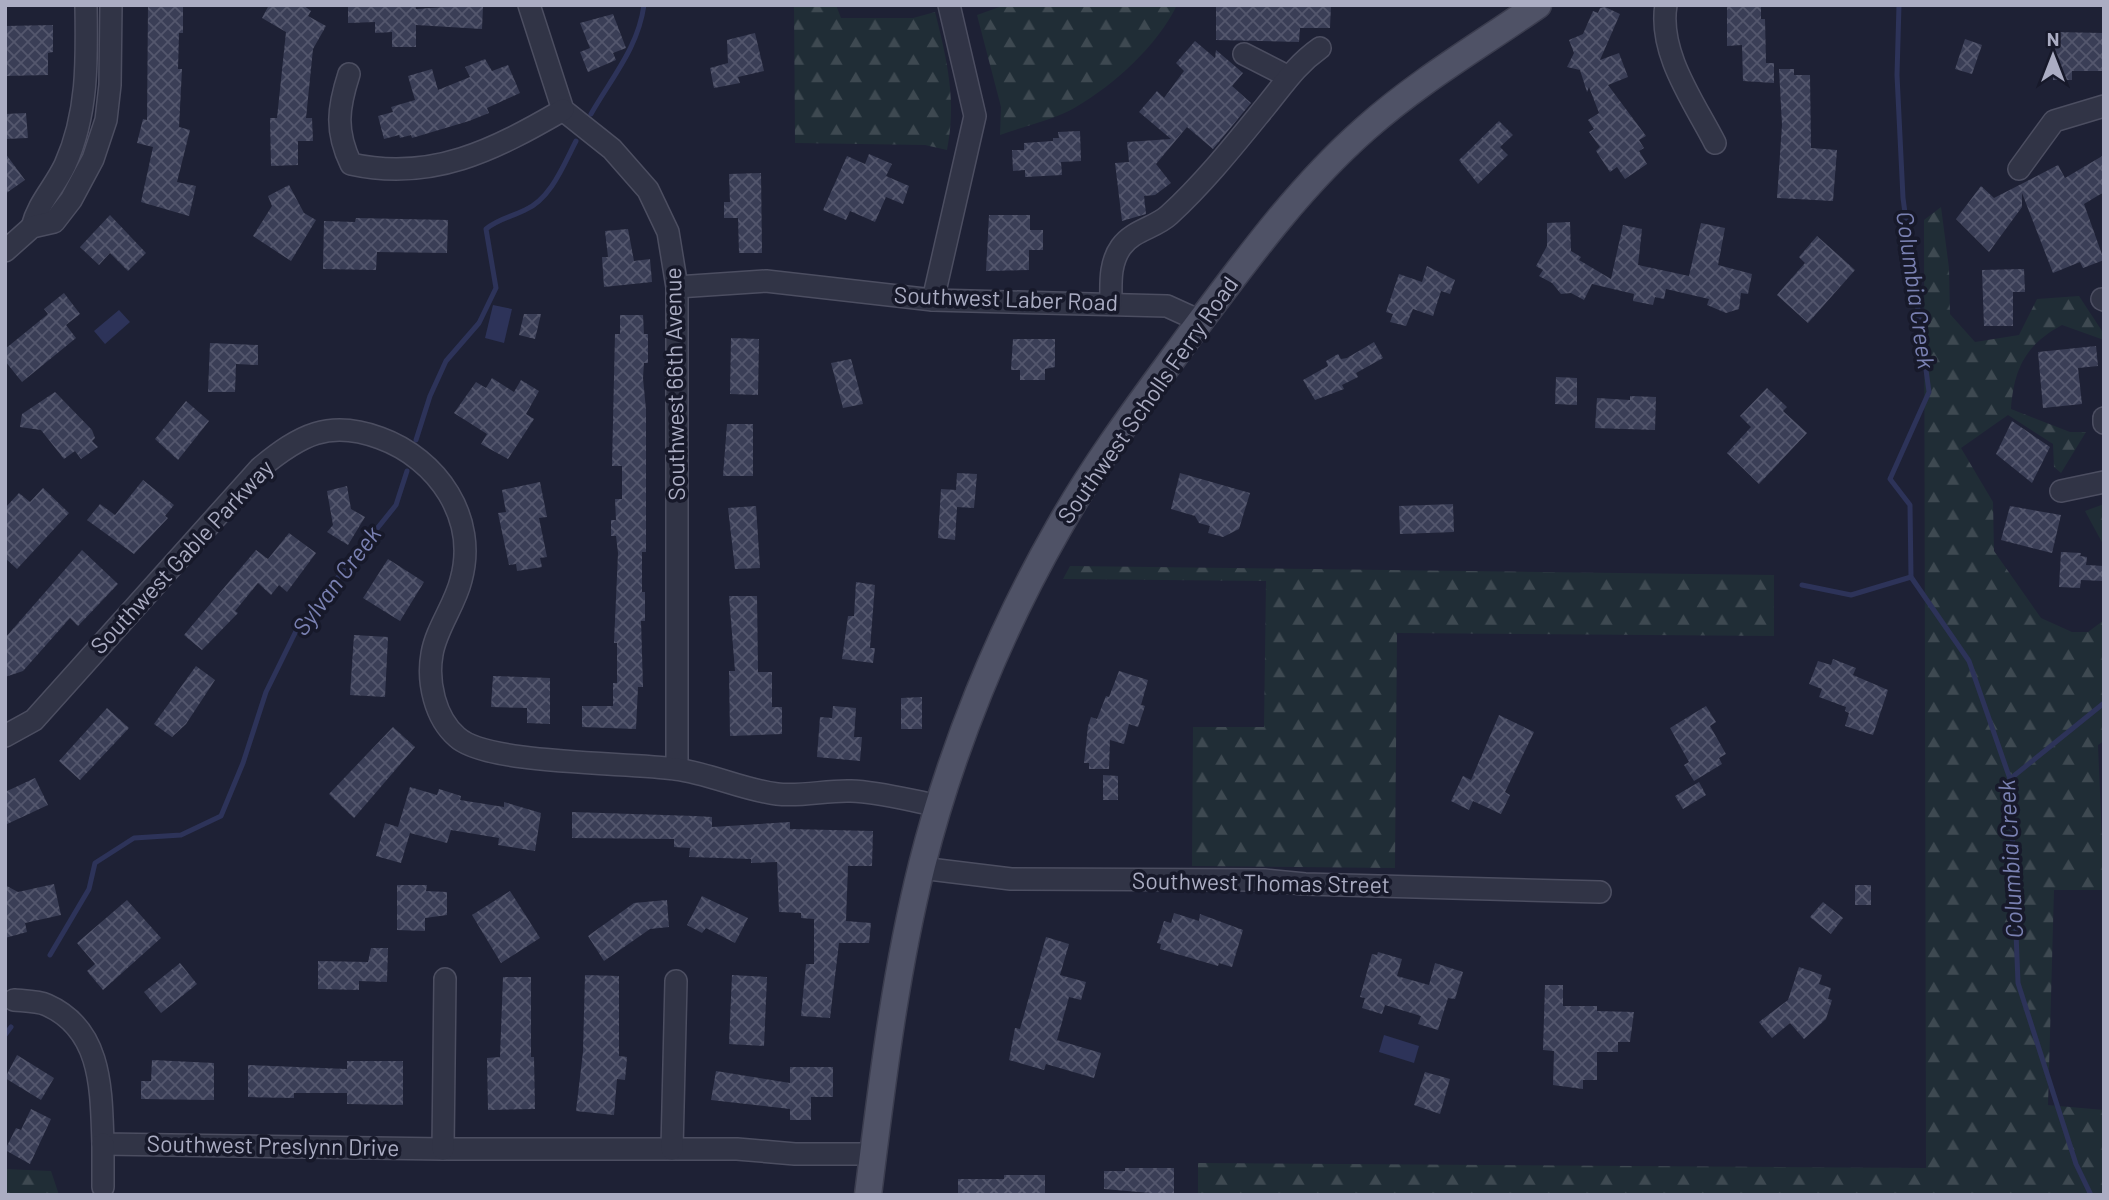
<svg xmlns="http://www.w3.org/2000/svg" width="2109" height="1200" font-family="Barlow,sans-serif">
<defs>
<pattern id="forest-firs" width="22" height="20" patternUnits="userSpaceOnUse" patternTransform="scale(1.75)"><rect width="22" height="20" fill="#202d36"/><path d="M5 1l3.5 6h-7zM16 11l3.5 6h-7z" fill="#3e4951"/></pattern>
<pattern id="building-cross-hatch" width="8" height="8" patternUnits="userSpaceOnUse" patternTransform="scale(1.75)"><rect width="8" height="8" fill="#3a3e56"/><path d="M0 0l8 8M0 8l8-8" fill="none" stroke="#54576d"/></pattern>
</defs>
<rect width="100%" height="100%" fill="#1e2135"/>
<g fill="url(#forest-firs)">
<path d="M794,5H836L841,18H913L935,12C947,59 957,102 947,150L925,145L795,143Z"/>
<path d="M1005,5H1177C1157,46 1115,84 1076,107C1054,120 1024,126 1000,135L1001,107L977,15Z"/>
<path d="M1941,207L1949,268L1950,314L1975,342L2019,335L2037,299L2079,296L2104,334V340L2062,325C2025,345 2014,369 2011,409L2070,432H2086L2061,473L2054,467L2053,444L2008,415L1961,448L1993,502L1994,551L2041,618L2072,632H2088L2104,620V741L2098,745L2104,890H2054L2048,1105L2104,1110V1195H1198V1163L1926,1168L1924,220Z"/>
<polygon points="2104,504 2104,546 2085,511"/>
<polygon points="1070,566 1774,575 1774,636 1397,633 1395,868 1192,866 1193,727 1264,727 1266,581 1063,579"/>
<polygon points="5,1169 51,1171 59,1195 5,1195"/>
</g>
<g fill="#2d3359">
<polygon points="493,305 512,309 504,343 485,338"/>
<polygon points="119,310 130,322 105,344 94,331"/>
<polygon points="1384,1035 1419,1046 1414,1063 1379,1052"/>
</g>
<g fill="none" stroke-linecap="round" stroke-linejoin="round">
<g stroke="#2d3359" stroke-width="5">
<polyline points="1899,5 1897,75 1903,198 1929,392 1890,479 1910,505 1911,577 1969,661 2010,779 2018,983 2076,1164 2091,1195"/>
<path d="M591,114C612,77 638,48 644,5"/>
<path d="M416,440L430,396L446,361L479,323L496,288L486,229C498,219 511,217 525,210C551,199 564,164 576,141"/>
<polyline points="1802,585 1851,595 1911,577"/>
<polyline points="2010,779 2104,703"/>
<polyline points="50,955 89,889 95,863 134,838 181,835 221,816 243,763 266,692 298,627 396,505 407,471"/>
<polyline points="5,1035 11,1027"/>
</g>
</g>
<g fill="url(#building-cross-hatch)">
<polygon points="148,5 183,5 183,33 179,33 178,69 182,69 179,127 190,130 177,182 196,186 189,216 141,202 153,147 137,143 143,119 147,120"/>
<polygon points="269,5 303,5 311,11 308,16 326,26 313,49 306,118 312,118 313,141 298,141 298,165 271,166 270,118 277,118 286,32 262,18"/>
<polygon points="348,5 416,5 416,9 472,5 483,7 482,29 416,25 416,47 392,47 392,32 375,33 375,22 348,23"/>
<polygon points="1216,5 1331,5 1330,28 1300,28 1299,42 1216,40"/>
<polygon points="1727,5 1761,5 1761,19 1765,19 1766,63 1774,63 1774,83 1743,81 1742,45 1727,46"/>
<polygon points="1605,7 1620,14 1600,60 1619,53 1628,77 1608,85 1646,136 1639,140 1644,148 1639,151 1647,164 1625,179 1617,167 1610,172 1596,151 1600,147 1589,132 1594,129 1588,120 1599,113 1589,87 1587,92 1580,70 1567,67 1574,53 1569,40 1583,34 1593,11 1598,13 1600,8"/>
<polygon points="613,14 626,48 613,53 616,60 588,72 580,52 590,48 580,23"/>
<polygon points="53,25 53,52 48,53 48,75 5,76 5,26"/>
<polygon points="2054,32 2104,33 2104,71 2072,71 2072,80 2053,80"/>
<polygon points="755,33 764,71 738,77 740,83 714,88 710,68 728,63 727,40"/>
<polygon points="1965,39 1982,45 1972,74 1955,69"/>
<polygon points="1195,41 1215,58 1216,50 1243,73 1232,86 1251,103 1213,149 1187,127 1156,164 1171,183 1155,195 1144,196 1146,214 1122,221 1115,163 1129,162 1127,142 1171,139 1139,112 1157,91 1164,98 1184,71 1176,63"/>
<polygon points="485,59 492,71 508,65 520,93 487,108 489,113 469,121 412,138 411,135 400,138 399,135 384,139 378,116 393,112 391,107 415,100 408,76 432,69 438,90 470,77 465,67"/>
<polygon points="1779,69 1794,69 1794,75 1810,75 1811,148 1837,150 1833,201 1777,198 1782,125"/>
<polygon points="26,113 28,138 5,139 5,114"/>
<polygon points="1499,121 1513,135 1500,147 1508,155 1478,184 1459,160"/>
<polygon points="1080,131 1081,161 1061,162 1062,175 1025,177 1025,170 1013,171 1012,150 1024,150 1024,143 1053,141 1053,138 1059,138 1058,132"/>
<polygon points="5,153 25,180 5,194"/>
<polygon points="869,154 892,164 886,176 909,186 903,204 886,197 875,222 850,211 846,220 823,210 847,156 865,164"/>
<polygon points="2104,155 2104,192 2084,204 2104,260 2083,268 2080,262 2053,273 2022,193 2022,207 1989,252 1956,219 1981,186 1994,198 2058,165 2065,178"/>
<polygon points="761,173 762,253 739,253 738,218 724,218 724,202 730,202 729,174"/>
<polygon points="289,185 304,213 316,220 291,261 253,236 272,206 268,196"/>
<polygon points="110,215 146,253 128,271 110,253 99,265 80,247"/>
<polygon points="989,215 1030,215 1030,230 1043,230 1043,250 1029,250 1029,270 986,271"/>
<polygon points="356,218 448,220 447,253 377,252 376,270 323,269 324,221 355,222"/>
<polygon points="1570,222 1571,251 1581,257 1579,260 1611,279 1623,225 1642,229 1638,265 1689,276 1701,223 1725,228 1718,265 1752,274 1748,294 1741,293 1739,309 1726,313 1707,305 1709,299 1666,289 1664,299 1655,297 1653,305 1633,301 1634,294 1592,284 1584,300 1571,293 1561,294 1552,283 1539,276 1543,270 1536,266 1547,246 1547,223"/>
<polygon points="628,229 634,261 650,259 652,282 604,287 602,257 608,257 605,231"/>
<polygon points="1817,236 1855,270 1808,323 1777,295 1805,263 1799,257"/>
<polygon points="1427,266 1455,280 1450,294 1441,291 1433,316 1413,309 1406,326 1390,322 1393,314 1386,312 1399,274 1422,282"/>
<polygon points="2024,269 2025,292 2013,292 2013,326 1984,326 1982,270"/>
<polygon points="64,293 80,314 66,325 76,338 22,382 5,361 5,349 48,314 44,309"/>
<polygon points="524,314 541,314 535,339 519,335"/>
<polygon points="620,315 643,315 644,334 648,334 648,363 644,363 643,378 646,410 646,552 642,552 642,592 645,592 645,621 641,621 643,687 638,687 636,729 582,727 582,706 613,706 613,683 617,683 617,643 614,643 618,553 616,536 611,536 611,520 616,520 615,499 622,499 622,466 612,466 615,334 620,334"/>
<polygon points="731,338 759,339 758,395 730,394"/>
<polygon points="1013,339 1055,339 1055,367 1045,369 1045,380 1020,380 1020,370 1011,370"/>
<polygon points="1374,342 1383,358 1356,373 1358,377 1342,385 1344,389 1315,400 1303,380 1328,366 1326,361 1338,354 1341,359 1347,358"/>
<polygon points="210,343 258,345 258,365 236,364 235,392 208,392"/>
<polygon points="2096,346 2098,366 2078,368 2082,404 2043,408 2038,352"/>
<polygon points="851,359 863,404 843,408 831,363"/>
<polygon points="1556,377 1577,378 1577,405 1555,404"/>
<polygon points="492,378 514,392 521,380 539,391 526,414 534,419 508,459 481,444 487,434 454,413 476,382 486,388"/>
<polygon points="1767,388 1787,407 1783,411 1807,433 1759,484 1727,453 1751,427 1740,416"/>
<polygon points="55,392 92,430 95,438 92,441 98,447 81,459 75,451 64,459 41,430 20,427 22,414"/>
<polygon points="1630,396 1656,397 1655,430 1595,428 1597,398 1630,400"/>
<polygon points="186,401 209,421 178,460 155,439"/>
<polygon points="2012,421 2050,447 2032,483 1996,454"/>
<polygon points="727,424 753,424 753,476 723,476"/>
<polygon points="957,473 977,474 974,508 957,507 955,540 938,538 941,489 956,490"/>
<polygon points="1180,473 1250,493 1239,529 1223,537 1208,533 1210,526 1199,523 1195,516 1171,509"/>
<polygon points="143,480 174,505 165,516 168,518 134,554 87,520 100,504 115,515"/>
<polygon points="540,482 547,517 539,518 547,557 540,558 542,567 517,571 516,564 509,565 498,513 506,512 502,490"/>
<polygon points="347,486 351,509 365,517 348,545 327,532 333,525 327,491"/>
<polygon points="43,488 69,513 17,569 5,558 5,508 19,493 30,502"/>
<polygon points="1453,504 1454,532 1400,534 1399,506"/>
<polygon points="756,506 760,568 735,569 728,508"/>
<polygon points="2010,506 2061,515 2052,553 2001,540"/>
<polygon points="289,533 316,553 287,592 279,585 271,595 258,583 235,611 238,613 202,650 184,635 256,550 268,559"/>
<polygon points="82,550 118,584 78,626 70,618 23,671 5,677 5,638"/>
<polygon points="2061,552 2081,553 2080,556 2087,557 2086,565 2104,566 2104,581 2081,580 2080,588 2059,587"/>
<polygon points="388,559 424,582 400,621 363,598"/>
<polygon points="856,582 875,585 870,648 875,648 873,663 842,659 848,616 854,616"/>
<polygon points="729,596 757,596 758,672 772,672 772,707 782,707 782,734 730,736 729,671 735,671"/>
<polygon points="354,635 388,637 385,697 350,695"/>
<polygon points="1833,659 1856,668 1853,675 1888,690 1873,735 1845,726 1849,713 1845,711 1846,707 1819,697 1822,689 1809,684 1818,661 1831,665"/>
<polygon points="196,666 215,680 186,724 172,737 154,724"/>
<polygon points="1119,671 1148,680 1141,705 1145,706 1138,727 1129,724 1124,744 1110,740 1109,769 1089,769 1089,763 1084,763 1088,726 1091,717 1097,719 1106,696 1109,697"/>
<polygon points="493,676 550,678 550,724 527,723 527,708 491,707"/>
<polygon points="922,697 922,729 901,729 901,698"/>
<polygon points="833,706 856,708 854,737 862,737 860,761 817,757 820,717 832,718"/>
<polygon points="1706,706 1716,722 1710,726 1726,754 1719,758 1722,764 1694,781 1684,765 1689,762 1670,728"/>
<polygon points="107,708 129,728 80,780 59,761"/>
<polygon points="1499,715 1534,732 1505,792 1510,795 1501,814 1473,801 1469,810 1451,801 1463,776 1471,780"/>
<polygon points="393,727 415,747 354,818 329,794"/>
<polygon points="1103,775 1118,776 1118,800 1103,800"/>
<polygon points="35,778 48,805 5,825 5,792"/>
<polygon points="1699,782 1706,795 1683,809 1675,796"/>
<polygon points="410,787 437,795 439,789 461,796 460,800 504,807 504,802 541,813 535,851 498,845 499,838 451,830 447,843 410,833 401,863 376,856 385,823 398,827"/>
<polygon points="572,812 695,816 712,817 712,827 790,822 790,829 873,831 872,866 848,866 846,921 871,923 869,943 839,943 830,1018 801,1016 806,964 814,964 814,919 801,918 801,913 779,912 777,862 751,863 751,859 689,857 690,848 674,847 674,839 572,838"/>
<polygon points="54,884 61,915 25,923 27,932 5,938 5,885 18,892"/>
<polygon points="397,885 427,885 426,891 447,892 447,915 425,918 425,931 397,930"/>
<rect x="1855" y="885" width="16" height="20"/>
<polygon points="510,891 540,938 501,963 472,915"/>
<polygon points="702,896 748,918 735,943 706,928 702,933 687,925"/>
<polygon points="127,900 161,938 103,990 87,971 95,964 77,943"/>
<polygon points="667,900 669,927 650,929 604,961 588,936 634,903"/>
<polygon points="1823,902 1843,918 1831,934 1810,917"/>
<polygon points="1174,913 1199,921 1200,914 1243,930 1232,967 1219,963 1218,966 1160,949 1161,944 1157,943 1164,921 1171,923"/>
<polygon points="1046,937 1069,944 1060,975 1086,982 1081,1000 1069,997 1057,1040 1101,1053 1094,1078 1046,1064 1044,1070 1009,1060 1015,1028 1020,1029"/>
<polygon points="371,948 388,948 387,982 359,981 359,990 318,989 318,961 368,962"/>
<polygon points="1378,952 1402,959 1397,976 1429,985 1435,963 1463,972 1455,999 1448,998 1438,1030 1418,1024 1421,1016 1385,1005 1382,1014 1362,1008 1365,998 1360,997 1372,954 1377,955"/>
<polygon points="180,963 197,984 161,1013 144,992"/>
<polygon points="1799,967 1822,975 1819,984 1831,988 1828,999 1832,1000 1826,1019 1804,1039 1790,1023 1772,1038 1759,1022 1788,1000"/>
<polygon points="585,975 619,976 619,1056 627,1057 625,1080 617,1079 614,1115 576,1111 583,1052"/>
<polygon points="732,975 767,977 764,1046 729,1044"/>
<polygon points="503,977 531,977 531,1057 534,1057 535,1109 488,1110 487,1058 500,1057"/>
<polygon points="1545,985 1563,985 1563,1006 1597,1006 1597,1011 1634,1012 1630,1042 1618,1042 1618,1052 1597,1052 1597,1080 1583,1080 1583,1089 1553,1085 1554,1051 1543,1050"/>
<polygon points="17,1055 54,1078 41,1100 5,1078"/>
<polygon points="152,1060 214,1063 214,1100 141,1099 141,1081 151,1081"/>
<polygon points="347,1061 403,1061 403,1105 347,1104 347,1093 294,1093 294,1098 248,1097 248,1065 347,1069"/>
<polygon points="790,1067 833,1067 833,1097 811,1097 811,1120 790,1120 790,1109 711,1100 716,1071 790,1083"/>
<polygon points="1425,1072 1450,1079 1440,1114 1414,1105"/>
<polygon points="31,1109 51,1119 30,1164 5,1150 16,1128 21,1130"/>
<polygon points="1125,1168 1174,1168 1174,1195 1104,1189 1104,1171 1125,1171"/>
<polygon points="1004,1175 1045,1175 1045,1195 958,1195 958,1179 1004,1179"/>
</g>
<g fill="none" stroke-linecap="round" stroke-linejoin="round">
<g stroke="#4c4e61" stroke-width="24">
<g id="minor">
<polyline points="529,5 563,110 612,149 648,190 668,232 677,287 677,769"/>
<path d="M1666,5C1658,53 1694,102 1715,143"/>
<polyline points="1244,54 1287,76"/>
<path d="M349,74C338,108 335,131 351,164C432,182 494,150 563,110"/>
<polyline points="2019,169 2054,121 2104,106"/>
<path d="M32,227C38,203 54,188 65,165C88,114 87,61 86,5"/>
<polyline points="5,251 32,227 54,222 71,200 93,159 106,120 110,85 111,5"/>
<polyline points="677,287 766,281 933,300 1167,306 1200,321"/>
<polyline points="2102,299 2104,300"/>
<polyline points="933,300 975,116 949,5"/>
<path d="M1111,304C1111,284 1109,264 1121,247C1133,230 1155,228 1169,215C1205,182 1235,144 1266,106C1284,84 1296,65 1320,48"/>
<polyline points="2104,418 2104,423"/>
<polyline points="2061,491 2104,482"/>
<path d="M5,736L34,720L260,468C300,435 329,419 380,438C438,459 478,518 461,580C455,605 436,629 432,654C427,682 435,718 457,737C487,765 628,762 675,769C709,773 743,790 777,794C801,797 827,790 851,791C881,792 911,801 940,806"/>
<polyline points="921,868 1011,879 1264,880 1305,884 1600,892"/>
<path d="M14,1000C24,1001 38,1001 47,1005C103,1030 101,1091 103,1144L443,1149H737L795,1154H873"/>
<polyline points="103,1144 103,1187"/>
<polyline points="443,1149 445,979"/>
<polyline points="672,1149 676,981"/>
</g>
</g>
<g stroke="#3b3d4f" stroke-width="29">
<path id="major" d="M868,1195C882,1084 895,973 922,865C951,750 999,632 1058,529C1096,461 1144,398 1190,335C1244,263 1297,189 1365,129C1419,81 1479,46 1538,5"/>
</g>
<use href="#minor" stroke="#313446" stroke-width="21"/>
<use href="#major" stroke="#4f5266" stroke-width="26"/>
</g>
<g text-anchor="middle" stroke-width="7" stroke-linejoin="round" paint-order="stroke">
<g font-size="23" fill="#abadc3" stroke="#17192a">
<text transform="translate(1006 299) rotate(2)" y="8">Southwest Laber Road</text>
<text transform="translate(675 384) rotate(-91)" y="8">Southwest 66th Avenue</text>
<text transform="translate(1148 400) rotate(-55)" y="8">Southwest Scholls Ferry Road</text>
<text transform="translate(182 557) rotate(-47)" y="8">Southwest Gable Parkway</text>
<text transform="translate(1261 883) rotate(1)" y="8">Southwest Thomas Street</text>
<text transform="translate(273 1146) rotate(1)" y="8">Southwest Preslynn Drive</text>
</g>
<g font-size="24" font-style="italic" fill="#7a81b2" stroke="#17192a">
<text transform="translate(1915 290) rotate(82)" y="8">Columbia Creek</text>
<text transform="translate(337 581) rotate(-53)" y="8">Sylvan Creek</text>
<text transform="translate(2011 859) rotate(-93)" y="8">Columbia Creek</text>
</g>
</g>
<rect width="2109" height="1200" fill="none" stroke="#abadc3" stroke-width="14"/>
<g transform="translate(2053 56)" stroke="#17192a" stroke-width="5" paint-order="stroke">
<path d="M0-5L12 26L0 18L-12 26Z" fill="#abadc3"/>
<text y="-10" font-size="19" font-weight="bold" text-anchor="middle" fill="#abadc3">N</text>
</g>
</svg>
